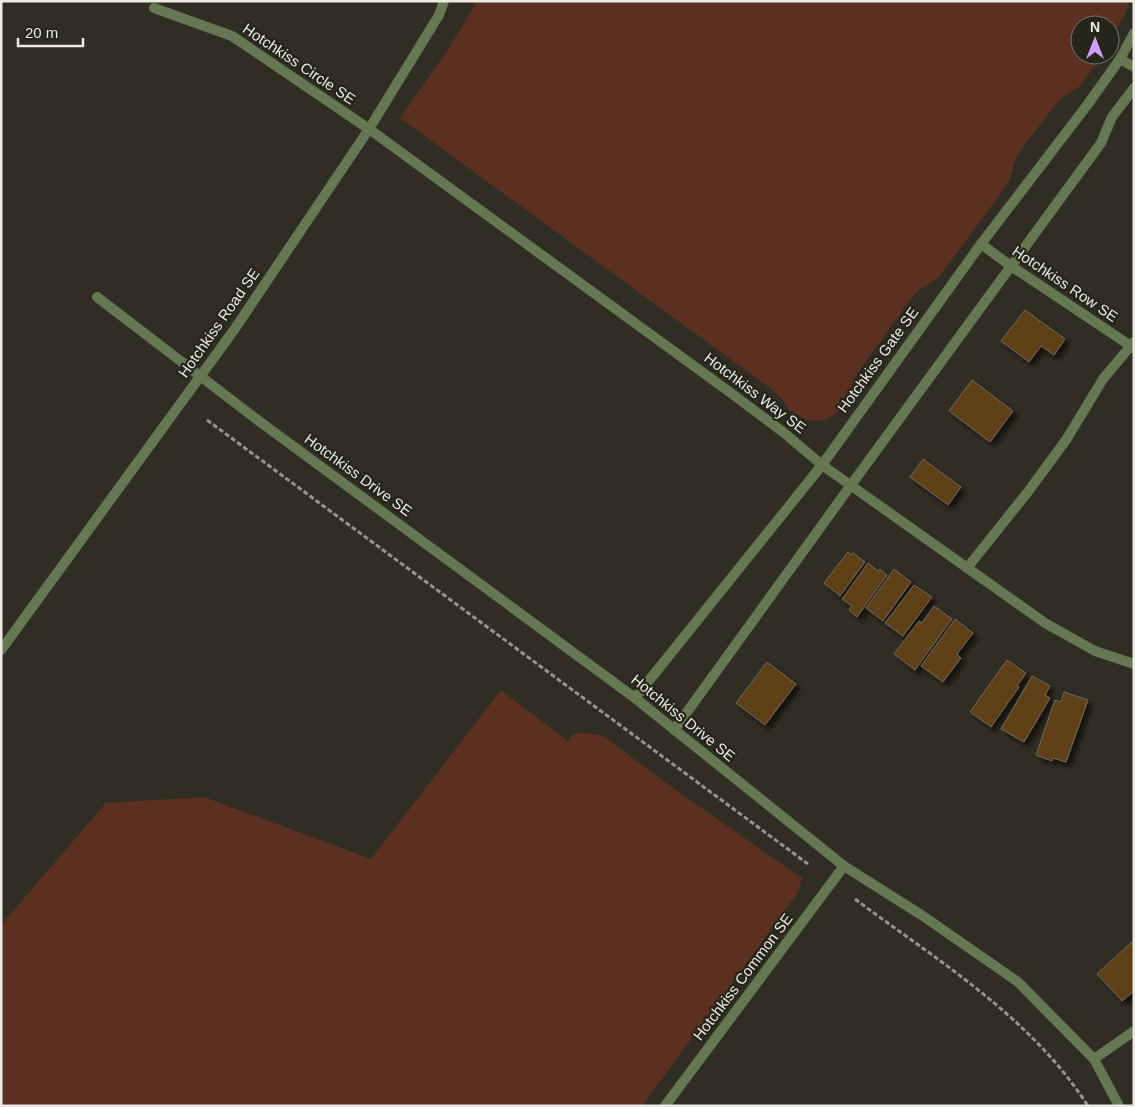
<svg xmlns="http://www.w3.org/2000/svg" width="1135" height="1107" font-family="Helvetica,sans-serif">
<defs>
<filter id="shadow"><feDropShadow dx="4.5" dy="4.5" stdDeviation="2.5" flood-color="#0009"/></filter>
</defs>
<rect width="100%" height="100%" fill="#302e23"/>
<g fill="#5c3021">
<polygon points="475,1 1129,1 1125,14 1110,41 1110,25 1080,25 1080,55 1102,55 1101,57 1080,86 1059,100 1018,154 1015,161 1009,182 939,277 918,291 907,304 854,378 848,399 837,413 825,420 816,421 807,420 788,409 781,398 774,391 400,118 447,51 473,8"/>
<polygon points="501,690 568,741 572,735 582,732 603,736 680,793 802,878 797,894 642,1106 1,1106 1,925 106,803 204,797 371,859"/>
</g>
<g fill="#5f3f16" stroke="#72685e" filter="url(#shadow)">
<polygon points="1025,310 1065,339 1054,355 1041,346 1029,362 1001,341"/>
<polygon points="972,380 1013,411 990,442 949,411"/>
<polygon points="923,459 961,487 948,505 910,477"/>
<polygon points="848,552 851,555 853,553 865,562 840,596 824,583"/>
<polygon points="868,563 878,571 880,569 887,575 857,617 849,610 852,606 842,599"/>
<polygon points="894,569 911,582 883,621 866,608"/>
<polygon points="914,585 932,597 903,636 885,623"/>
<polygon points="934,606 952,619 915,670 894,654 919,621 922,623"/>
<polygon points="955,619 973,633 957,654 961,658 943,682 921,666"/>
<polygon points="1007,660 1026,673 1017,686 1019,687 991,727 970,712"/>
<polygon points="767,662 796,684 765,725 736,703"/>
<polygon points="1032,676 1050,686 1045,695 1050,698 1024,742 1001,729"/>
<polygon points="1064,692 1088,700 1066,762 1053,758 1052,761 1036,755 1055,700 1061,702"/>
<polygon points="1134,940 1134,991 1122,1001 1097,974"/>
</g>
<g fill="none" stroke-linecap="round" stroke-linejoin="round">
<g stroke="#96958c" stroke-width="3" stroke-dasharray="5 2.5" stroke-linecap="butt">
<polyline points="207,420 808,864"/>
<path d="M855,899C938,961 1031,1017 1088,1106"/>
</g>
<polyline stroke="#657853" stroke-width="10" points="967,568 1027,493 1066,440 1103,379 1134,342"/>
<g stroke="#657853" stroke-width="10">
<polyline points="154,8 232,36 369,129 735,396 783,432 822,465 1045,623 1095,651 1134,664"/>
<polyline points="1120,59 1134,67"/>
<polyline points="981,244 1011,266 1134,348"/>
<polyline points="97,297 259,421 635,698 844,866 923,916 1018,982 1094,1059 1119,1106"/>
<polyline points="1,650 234,330 369,129 439,15 444,1"/>
<polyline points="635,698 822,465 981,244 1088,104 1120,59 1134,33"/>
<polyline points="674,730 851,485 1101,143 1112,117 1134,88"/>
<polyline points="1094,1059 1134,1031"/>
<polyline points="665,1106 844,866"/>
</g>
</g>
<g text-anchor="middle" stroke-width="4.5" stroke-linejoin="round" paint-order="stroke">
<g font-size="15" fill="#ebeae3" stroke="#262519">
<text transform="translate(299 64) rotate(34)" y="5">Hotchkiss Circle SE</text>
<text transform="translate(1065 284) rotate(34)" y="5">Hotchkiss Row SE</text>
<text transform="translate(219 323) rotate(-55)" y="5">Hotchkiss Road SE</text>
<text transform="translate(878 360) rotate(-54)" y="5">Hotchkiss Gate SE</text>
<text transform="translate(755 393) rotate(37)" y="5">Hotchkiss Way SE</text>
<text transform="translate(358 475) rotate(36)" y="5">Hotchkiss Drive SE</text>
<text transform="translate(683 718) rotate(39)" y="5">Hotchkiss Drive SE</text>
<text transform="translate(743 977) rotate(-53)" y="5">Hotchkiss Common SE</text>
</g>
</g>
<rect width="1135" height="1107" fill="none" stroke="#ebeae3" stroke-width="5"/>
<g transform="translate(1095 40)"><circle r="24" fill="#262519" stroke="#75746a"/>
<path d="M0-4L9 19L0 12L-9 19Z" fill="#d19dfe"/>
<text y="-8" font-size="14" font-weight="bold" text-anchor="middle" fill="#ebeae3">N</text>
</g>
<path d="M18 38v8h65v-8" fill="none" stroke="#ebeae3" stroke-width="2.5"/>
<text x="25" y="38" font-size="15" fill="#ebeae3" stroke="#262519" stroke-width="4" paint-order="stroke">20 m</text>
</svg>
